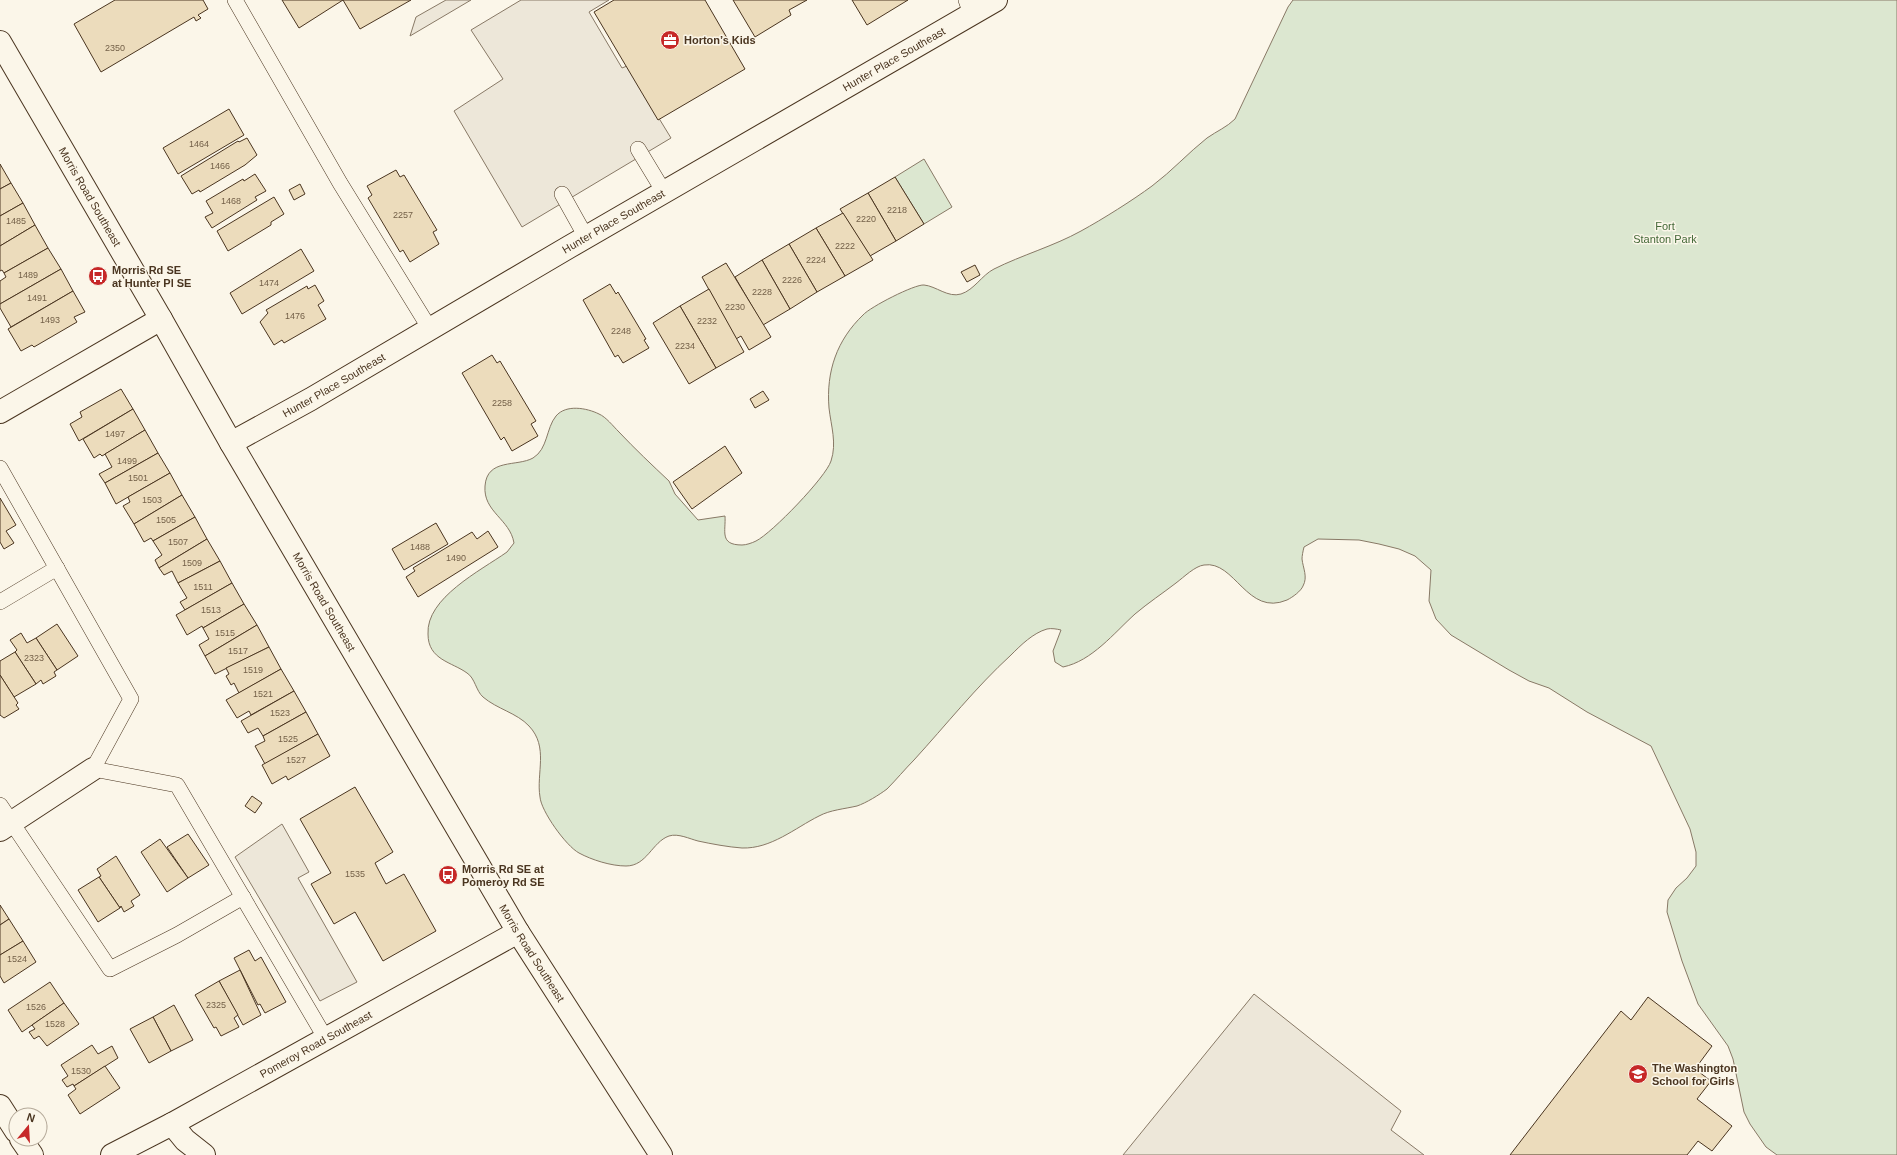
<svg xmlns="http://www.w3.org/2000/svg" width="1897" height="1155" font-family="Helvetica,sans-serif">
<rect width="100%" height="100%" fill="#fbf6e9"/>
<g fill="#dce7d0" stroke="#887966">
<path d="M1293,0H1897V1155H1777L1766,1147L1750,1124L1744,1112L1733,1059L1728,1046L1698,1004L1682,961L1667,912L1668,900L1676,888L1687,878L1696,866V852L1690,829L1651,746L1587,712L1549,688L1529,681L1509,670L1451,635L1436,619L1429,601L1431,570L1415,556L1399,549L1379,544L1359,540L1318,539L1304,547C1303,551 1302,556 1302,559C1303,568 1308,577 1303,586C1301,591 1293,597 1287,600C1247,617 1235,560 1204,565C1195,566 1184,577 1176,583C1163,593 1148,603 1135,614C1114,633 1092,661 1063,667L1055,662L1053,651L1061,630C1057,629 1051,628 1047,629C1033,633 1021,645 1011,655C976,687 946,725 914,760C905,769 896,780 887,789C879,795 866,803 857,806C844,809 830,810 819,816C795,828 771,849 742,848C728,847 712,844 698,841C690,839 678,833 669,836C652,842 647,866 626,866C611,866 592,860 579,853C566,846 541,811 540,797C536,773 549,747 529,726C517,713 497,709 483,697C476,691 475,678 467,673C452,662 428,660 428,634C426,598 480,571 507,552L514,543C510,519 483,512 485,486C487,458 517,467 533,458C548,449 546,428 556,416C566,404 587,408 599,414C606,417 613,426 619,432C635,449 652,465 669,481L675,494L698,520L725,516C726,531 719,545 742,545C746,545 752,543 756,541C772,533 826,477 831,461C837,443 831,426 829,408C826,371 837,340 863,315C870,307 915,284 924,285C936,286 948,298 961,294C974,290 982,275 994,269C1022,255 1054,246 1081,231C1103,219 1133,200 1152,186C1172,171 1188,153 1207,138C1217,131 1227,127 1235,119L1288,7Z"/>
<polygon points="924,159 952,207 924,224 895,177"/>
</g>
<g fill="#ede7d9" stroke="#887966">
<polygon points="446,0 471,0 410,36 416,17"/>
<polygon points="521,0 609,0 589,12 622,68 627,66 671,138 522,227 454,111 503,79 471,30"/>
<polygon points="282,824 309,872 298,878 357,982 320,1001 235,857"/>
<polygon points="1254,994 1401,1111 1391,1130 1424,1155 1123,1155"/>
</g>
<g fill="#ecdcbc" stroke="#4a3520">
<polygon points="115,0 203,0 208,9 198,15 201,18 196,21 194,17 101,72 74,24"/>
<polygon points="282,0 343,0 299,28"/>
<polygon points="343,0 411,0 360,29"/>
<polygon points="614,0 705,0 745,69 658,120 594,12"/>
<polygon points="733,0 807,0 789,10 791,15 755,37"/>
<polygon points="852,0 908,0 867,25"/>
<polygon points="229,109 244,135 178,174 163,148"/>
<polygon points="247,138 257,155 245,165 200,192 199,190 192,194 181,176 238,141 239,142"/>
<polygon points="0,164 11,183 0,189"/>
<polygon points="396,170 400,177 404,175 437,230 433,232 439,244 410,262 403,250 400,252 368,198 372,195 367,186"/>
<polygon points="255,174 266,191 255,197 257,200 212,228 205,217 213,213 206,201 243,179 244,181"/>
<polygon points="895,177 924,224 896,241 868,193"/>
<polygon points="11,183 23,203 0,216 0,189"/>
<polygon points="300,184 305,194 294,200 289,190"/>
<polygon points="868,193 896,241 870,256 840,209"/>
<polygon points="274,197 284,214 271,222 271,225 228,251 217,231"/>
<polygon points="23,203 35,225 0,246 0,216"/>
<polygon points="843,213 873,260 845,276 816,228"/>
<polygon points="35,225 48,248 4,273 2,270 0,271 0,246"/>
<polygon points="816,228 845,276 817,292 789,244"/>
<polygon points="789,244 817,292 790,309 762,260"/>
<polygon points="48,248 61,269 0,304 0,281 6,277 4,273"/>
<polygon points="301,249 314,271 242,314 230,293"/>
<polygon points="762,260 790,309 763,325 735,277"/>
<polygon points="726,263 771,337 749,350 741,336 736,339 702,277"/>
<polygon points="975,265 980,275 967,282 961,272"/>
<polygon points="61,269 73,291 11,327 0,308 0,304"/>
<polygon points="610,284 616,294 618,292 646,339 644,340 649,348 623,363 618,355 615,357 583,300"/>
<polygon points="315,285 324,301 318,305 326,319 284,343 282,340 274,345 260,322 268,313 266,310 307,286 308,289"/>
<polygon points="709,289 744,352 716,368 680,306"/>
<polygon points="73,291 85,312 74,317 77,322 34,347 32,345 21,351 8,329"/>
<polygon points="680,306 716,368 689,384 653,323"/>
<polygon points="492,355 497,363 500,361 536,421 531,424 538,436 512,451 504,437 501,440 462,373"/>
<polygon points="121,389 133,409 79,441 70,424 82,417 80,412"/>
<polygon points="763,391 769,400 755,408 750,399"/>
<polygon points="133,409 145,430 102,456 100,454 94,458 83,439"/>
<polygon points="145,430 158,453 105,483 99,474 112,467 105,454"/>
<polygon points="725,446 742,473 692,509 673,482"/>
<polygon points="158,453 170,473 116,504 105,483"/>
<polygon points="170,473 182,495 134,524 123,506 130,502 128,497"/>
<polygon points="182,495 195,517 153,541 151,538 144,542 134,524"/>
<polygon points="0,498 16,525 6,531 14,543 4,549 0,542"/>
<polygon points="195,517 207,539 159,568 155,560 162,555 153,541"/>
<polygon points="436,523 448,544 404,570 392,549"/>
<polygon points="488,531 498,547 418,597 406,577 415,571 413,568 472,532 477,539"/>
<polygon points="207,539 220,561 178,583 172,571 164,575 159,568"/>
<polygon points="220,561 232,583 185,610 180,602 187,598 178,583"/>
<polygon points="232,583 244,604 203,628 202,626 187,635 176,615"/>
<polygon points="244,604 257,625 205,656 199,645 209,639 203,628"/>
<polygon points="57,624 78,656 57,670 36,638"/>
<polygon points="257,625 269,647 215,674 205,656"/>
<polygon points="21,633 27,643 36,638 57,670 54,672 56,676 43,684 41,680 36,684 15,652 17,650 10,640"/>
<polygon points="269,647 281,669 239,693 234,683 231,685 230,683 226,676 229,674 226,668"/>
<polygon points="15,652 36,684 14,697 0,675 0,661"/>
<polygon points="281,669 294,691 251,715 249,711 237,718 226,700"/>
<polygon points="0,675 18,703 16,705 19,709 4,718 0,715"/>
<polygon points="294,691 306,712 263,736 258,728 248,733 241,721"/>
<polygon points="306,712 318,734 265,764 255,746 265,741 263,736"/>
<polygon points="318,734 330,756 288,780 286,776 272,784 262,765"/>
<polygon points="355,787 393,852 375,863 378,869 386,884 404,874 436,931 383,961 355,912 334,924 311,884 331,873 300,819"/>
<polygon points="252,796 262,803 255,813 245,806"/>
<polygon points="188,834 209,865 188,878 167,847"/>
<polygon points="160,839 188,878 167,892 141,852"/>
<polygon points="116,856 140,895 131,901 134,906 124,912 121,906 120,908 99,877 101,876 97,869"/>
<polygon points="99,877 120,908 98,922 78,890"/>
<polygon points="0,905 9,919 0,925"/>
<polygon points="9,919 23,941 0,955 0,925"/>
<polygon points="23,941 36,962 4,983 0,976 0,955"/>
<polygon points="249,950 255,961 261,957 286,1002 265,1013 260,1004 258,1005 234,958"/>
<polygon points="240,970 261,1015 243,1025 219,981"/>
<polygon points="219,981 238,1015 234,1018 239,1027 221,1036 216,1027 214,1028 195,995"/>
<polygon points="50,982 64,1003 22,1032 8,1010"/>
<polygon points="1648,997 1712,1046 1695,1069 1711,1081 1697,1099 1732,1126 1712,1151 1698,1141 1687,1155 1510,1155 1621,1011 1631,1020"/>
<polygon points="64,1003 79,1024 47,1046 39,1036 34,1039 29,1032 35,1029 32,1025"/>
<polygon points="174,1005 193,1040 171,1051 153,1017"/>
<polygon points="153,1017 171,1051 149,1063 130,1029"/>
<polygon points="92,1045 98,1054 112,1046 118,1058 74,1086 73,1084 67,1087 62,1080 68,1076 61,1065"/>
<polygon points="105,1066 120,1088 80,1114 68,1095 76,1089 74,1086"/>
</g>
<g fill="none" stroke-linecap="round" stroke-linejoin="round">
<g stroke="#4a3520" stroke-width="16">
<g id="service">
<polyline points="235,0 340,183 430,329"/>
<polyline points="966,0 971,14"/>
<polyline points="638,149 664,192"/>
<polyline points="562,194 586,237"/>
<polyline points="0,468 131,699 93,769 177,785 326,1039"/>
<polyline points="0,602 57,568"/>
<polyline points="0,805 110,969 177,935 243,897"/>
</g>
</g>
<g stroke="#4a3520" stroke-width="24">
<g id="minor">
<path id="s1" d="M0,42L161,319L231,443L518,932L661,1155"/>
<polyline points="0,412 161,319"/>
<path id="s2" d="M231,443L311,399L569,247L996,0"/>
<polyline points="0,830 93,769"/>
<polyline points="0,1106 16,1131"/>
<polyline points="172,1124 185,1140 204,1155"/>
<polyline points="21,1139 32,1155"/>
<path id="s3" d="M112,1155L172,1124L518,932"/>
</g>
</g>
<use href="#service" stroke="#fbf6e9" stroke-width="15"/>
<use href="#minor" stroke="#fbf6e9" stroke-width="22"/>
</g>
<defs>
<g id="office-disc" transform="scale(1)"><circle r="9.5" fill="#c62828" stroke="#fbf6e9"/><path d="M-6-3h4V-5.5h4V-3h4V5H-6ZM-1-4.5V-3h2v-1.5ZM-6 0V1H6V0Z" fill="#fff"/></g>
<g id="bus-disc" transform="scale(1)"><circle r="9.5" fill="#c62828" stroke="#fbf6e9"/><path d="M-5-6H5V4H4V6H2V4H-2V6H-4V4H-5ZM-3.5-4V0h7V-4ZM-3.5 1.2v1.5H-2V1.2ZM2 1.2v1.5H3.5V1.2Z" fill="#fff"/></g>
<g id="school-disc" transform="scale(1)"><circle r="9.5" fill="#c62828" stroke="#fbf6e9"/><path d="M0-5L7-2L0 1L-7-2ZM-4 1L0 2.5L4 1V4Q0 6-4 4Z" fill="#fff"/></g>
</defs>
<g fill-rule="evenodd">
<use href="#office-disc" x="670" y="40"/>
<use href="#bus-disc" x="98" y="276"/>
<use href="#bus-disc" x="448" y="875"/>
<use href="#school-disc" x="1638" y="1074"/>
</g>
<g text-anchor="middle" stroke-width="3" stroke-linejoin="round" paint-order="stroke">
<g font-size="9" fill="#725f47">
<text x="115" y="51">2350</text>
<text x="199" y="147">1464</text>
<text x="220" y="169">1466</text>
<text x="231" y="204">1468</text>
<text x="897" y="213">2218</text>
<text x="403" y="218">2257</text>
<text x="866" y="222">2220</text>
<text x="16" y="224">1485</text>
<text x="845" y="249">2222</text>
<text x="816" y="263">2224</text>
<text x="28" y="278">1489</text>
<text x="792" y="283">2226</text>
<text x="269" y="286">1474</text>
<text x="762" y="295">2228</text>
<text x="37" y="301">1491</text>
<text x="735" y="310">2230</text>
<text x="295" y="319">1476</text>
<text x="50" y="323">1493</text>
<text x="707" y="324">2232</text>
<text x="621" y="334">2248</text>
<text x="685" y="349">2234</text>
<text x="502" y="406">2258</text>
<text x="115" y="437">1497</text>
<text x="127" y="464">1499</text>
<text x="138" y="481">1501</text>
<text x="152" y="503">1503</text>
<text x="166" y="523">1505</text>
<text x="178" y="545">1507</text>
<text x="420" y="550">1488</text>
<text x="456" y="561">1490</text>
<text x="192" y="566">1509</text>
<text x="203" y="590">1511</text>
<text x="211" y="613">1513</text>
<text x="225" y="636">1515</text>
<text x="238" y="654">1517</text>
<text x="34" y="661">2323</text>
<text x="253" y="673">1519</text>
<text x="263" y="697">1521</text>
<text x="280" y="716">1523</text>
<text x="288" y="742">1525</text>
<text x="296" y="763">1527</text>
<text x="355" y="877">1535</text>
<text x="17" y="962">1524</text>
<text x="216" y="1008">2325</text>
<text x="36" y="1010">1526</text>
<text x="55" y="1027">1528</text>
<text x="81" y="1074">1530</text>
</g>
<g font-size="11" font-weight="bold" fill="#4a3520" stroke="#fbf6e9" text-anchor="start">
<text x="684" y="44">Horton’s Kids</text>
<text x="112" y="274">Morris Rd SE<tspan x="112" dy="13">at Hunter Pl SE</tspan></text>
<text x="462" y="873">Morris Rd SE at<tspan x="462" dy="13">Pomeroy Rd SE</tspan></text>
<text x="1652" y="1072">The Washington<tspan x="1652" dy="13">School for Girls</tspan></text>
</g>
<g font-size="11" fill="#4a3520" stroke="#fbf6e9">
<text dy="4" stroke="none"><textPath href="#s2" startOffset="766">Hunter Place Southeast</textPath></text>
<text dy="4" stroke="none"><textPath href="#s1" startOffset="179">Morris Road Southeast</textPath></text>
<text dy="4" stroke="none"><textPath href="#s2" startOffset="442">Hunter Place Southeast</textPath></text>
<text dy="4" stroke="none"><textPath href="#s2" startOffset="118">Hunter Place Southeast</textPath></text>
<text dy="4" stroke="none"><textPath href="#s1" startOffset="647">Morris Road Southeast</textPath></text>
<text dy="4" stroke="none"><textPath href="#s1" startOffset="1055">Morris Road Southeast</textPath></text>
<text dy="4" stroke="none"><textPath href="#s3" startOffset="232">Pomeroy Road Southeast</textPath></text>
</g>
<g font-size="11" fill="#436837" stroke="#fbf6e9">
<text x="1665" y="230">Fort<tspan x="1665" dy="13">Stanton Park</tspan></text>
</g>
</g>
<g transform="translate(28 1127) rotate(18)"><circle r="19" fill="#fbf6e9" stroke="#b4a999"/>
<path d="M0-3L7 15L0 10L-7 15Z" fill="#c62828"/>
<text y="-6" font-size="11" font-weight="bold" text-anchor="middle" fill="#4a3520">N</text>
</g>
</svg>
